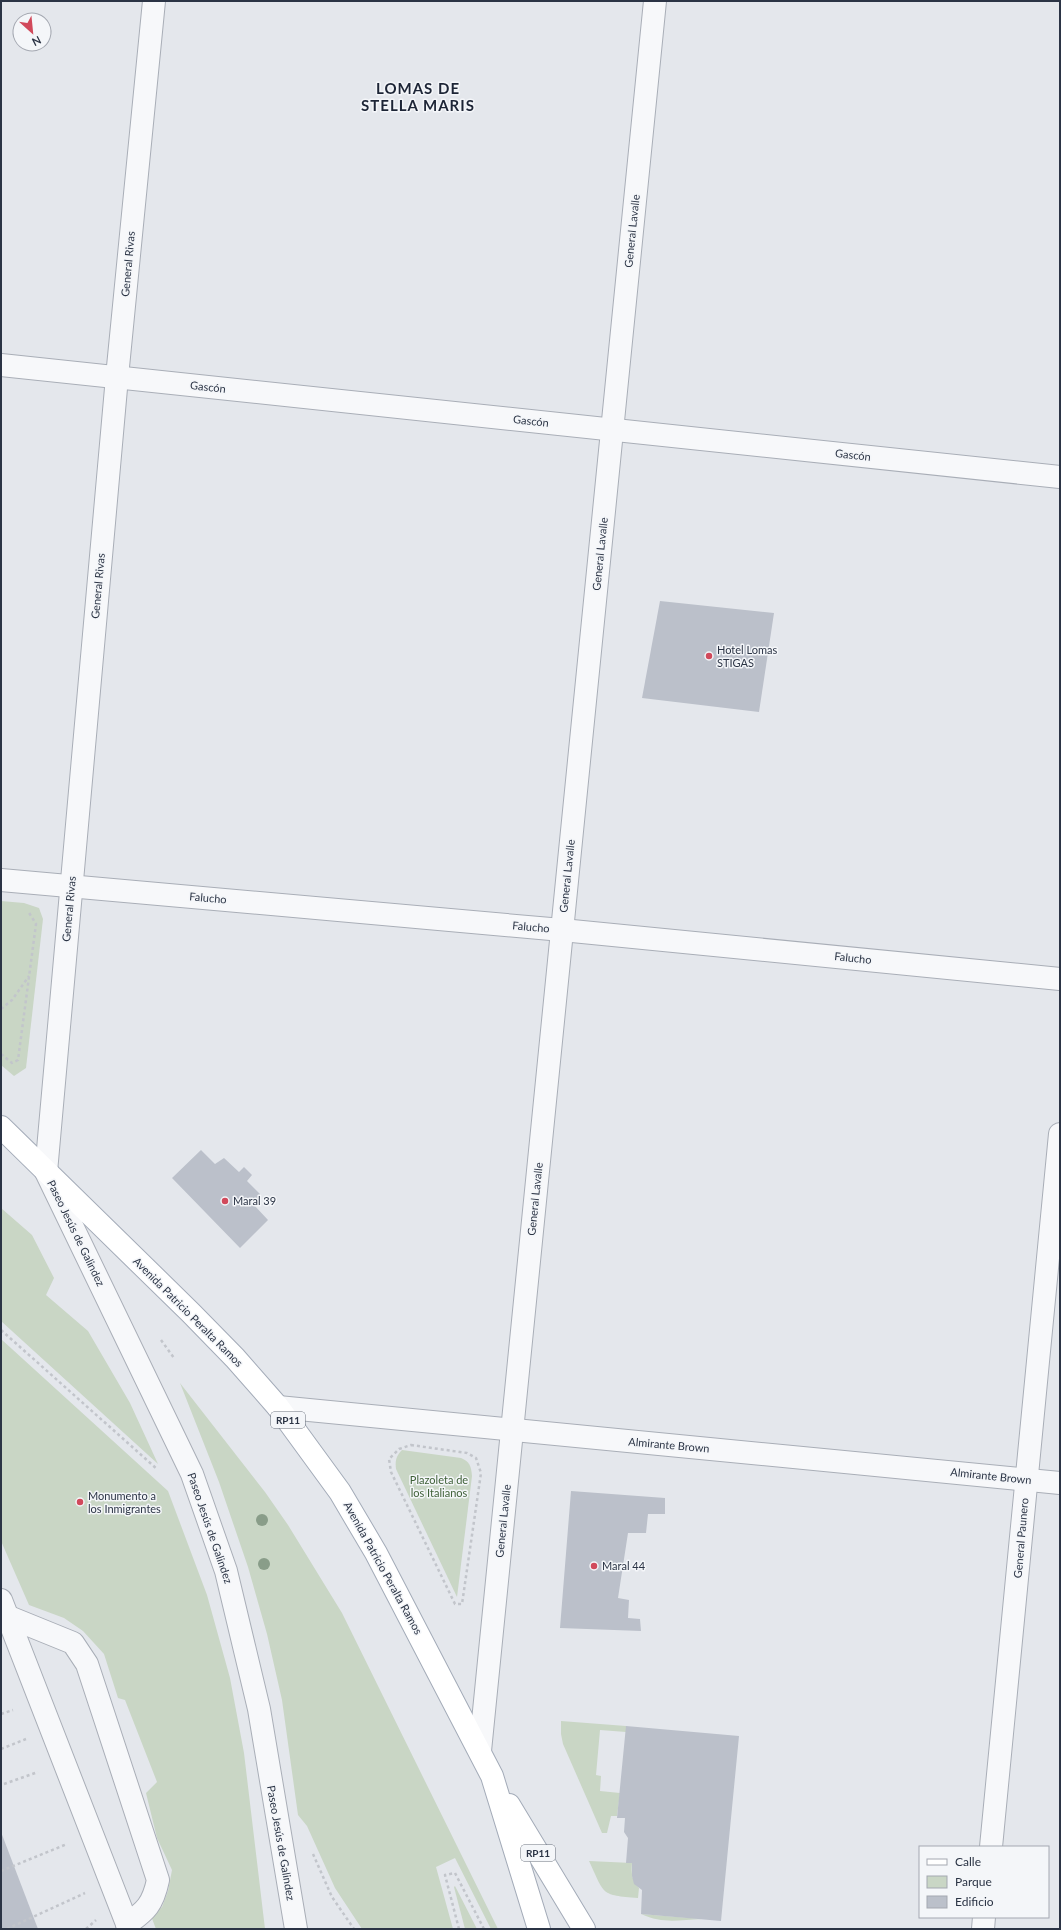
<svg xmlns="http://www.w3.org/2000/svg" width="1061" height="1930" font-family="Lato,sans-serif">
<rect width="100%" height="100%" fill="#e4e7ec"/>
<g fill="#c9d6c5">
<polygon points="1,901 24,903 39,908 43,919 26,1068 14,1076 1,1065"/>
<polygon points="1,1208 32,1235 54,1278 46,1295 88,1331 130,1403 158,1464 1,1321"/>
<polygon points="1,1339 168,1491 207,1595 230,1678 244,1753 265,1929 156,1929 151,1916 162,1907 168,1891 172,1870 157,1838 146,1793 157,1782 125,1700 118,1698 104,1654 83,1631 64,1618 29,1605 1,1541"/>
<polygon points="180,1383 265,1492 288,1525 342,1613 498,1929 491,1929 455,1858 436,1867 453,1929 362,1929 335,1888 307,1826 298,1815 282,1700 267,1634 248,1567 219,1482"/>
<path d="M402,1450L461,1458C470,1462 471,1466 472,1476L457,1597L396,1469C395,1461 396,1456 402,1450Z"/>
<polygon points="561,1721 626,1726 626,1732 600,1730 596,1775 601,1776 600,1791 620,1793 617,1816 611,1816 607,1833 602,1833 563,1744 561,1734"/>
<path d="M589,1861L632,1863C631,1873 632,1881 639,1888L638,1898C600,1895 605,1895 589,1861Z"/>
<polygon points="455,1886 477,1929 465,1929 454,1887"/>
<path d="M641,1914L702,1919C678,1920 663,1924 641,1914Z"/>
</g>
<g fill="#bbc0ca">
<polygon points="660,601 774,613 759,712 642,698"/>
<polygon points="201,1150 215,1164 224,1158 239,1172 244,1167 252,1175 247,1181 260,1194 259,1198 253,1204 268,1220 240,1248 172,1178"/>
<polygon points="571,1491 665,1498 665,1514 648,1514 646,1533 628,1533 618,1598 629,1600 628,1618 640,1619 641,1631 560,1628"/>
<polygon points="626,1726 739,1736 721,1921 641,1914 642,1890 634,1884 632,1876 632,1863 626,1863 628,1838 624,1832 625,1818 617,1818"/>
<polygon points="1,1832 38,1929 1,1929"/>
</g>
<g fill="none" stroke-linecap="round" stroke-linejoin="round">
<g stroke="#a9aeb7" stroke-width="24">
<g id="minor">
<polyline points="154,1 117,377 46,1172 192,1474 226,1571 259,1709 296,1929"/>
<polyline points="1,365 1060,477"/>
<polyline points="1,880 562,930 1060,979"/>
<polyline points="278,1407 1060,1483"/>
<polyline points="1,1600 129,1929"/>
<path d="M9,1617L73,1643L87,1664L158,1880C153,1904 146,1911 127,1924"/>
<polyline points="480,1751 655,1"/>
<polyline points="991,1847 1060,1134"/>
<polyline points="983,1929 984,1917"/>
</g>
</g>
<g stroke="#a3abb8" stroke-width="24">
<g id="major">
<polyline points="1,1127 191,1313 235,1358 278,1407 340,1492 376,1553 492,1776 539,1929"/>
<polyline points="509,1805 584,1929"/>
</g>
</g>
<g stroke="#c2c5cb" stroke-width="2.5" stroke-dasharray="3 3" stroke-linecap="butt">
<polyline points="1,1009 12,1000 29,976"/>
<polyline points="1,1054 12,1063 18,1060 36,924 28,911"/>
<polyline points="1,1330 157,1469"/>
<polyline points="161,1340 174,1358"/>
<polygon points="411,1445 467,1453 476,1458 481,1473 462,1604 455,1604 391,1472 389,1459 399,1449"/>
<polyline points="1,1714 13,1710"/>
<polyline points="1,1749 26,1739"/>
<polyline points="4,1784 38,1772"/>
<polyline points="313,1854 332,1897 354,1929"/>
<polyline points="1,1871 67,1844"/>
<polyline points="7,1929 85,1893"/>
<polyline points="86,1929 96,1920"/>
<polyline points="459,1929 445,1875 455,1873 484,1929"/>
</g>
<use href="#minor" stroke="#f7f8fa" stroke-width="22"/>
<use href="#major" stroke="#fff" stroke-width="22"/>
</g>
<g fill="#899d89">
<circle cx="262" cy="1520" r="6"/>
<circle cx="264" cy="1564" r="6"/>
</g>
<g fill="#d1495b" stroke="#f4f6f9" stroke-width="1.5">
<circle cx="709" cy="656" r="4"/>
<circle cx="225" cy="1201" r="4"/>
<circle cx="80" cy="1502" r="4"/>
<circle cx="594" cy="1566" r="4"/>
</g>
<g text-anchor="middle" stroke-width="3" stroke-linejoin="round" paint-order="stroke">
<g fill="#f4f6f9" stroke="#676e7b" stroke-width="1">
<rect x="271" y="1412" width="34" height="16" rx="3"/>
<rect x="521" y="1845" width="34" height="16" rx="3"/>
</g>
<g font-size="10" font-weight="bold" fill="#2b3445">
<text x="288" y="1424">RP11</text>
<text x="538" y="1857">RP11</text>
</g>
<g font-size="11" fill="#2b3445" stroke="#f4f6f9">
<text transform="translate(632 231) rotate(-84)" y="4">General Lavalle</text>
<text transform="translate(128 264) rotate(-85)" y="4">General Rivas</text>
<text transform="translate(208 387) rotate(6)" y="4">Gascón</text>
<text transform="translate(531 421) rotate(6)" y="4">Gascón</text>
<text transform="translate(853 455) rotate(6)" y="4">Gascón</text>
<text transform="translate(600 554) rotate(-84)" y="4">General Lavalle</text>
<text transform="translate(98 586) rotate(-85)" y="4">General Rivas</text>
<text transform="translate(567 876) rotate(-84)" y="4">General Lavalle</text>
<text transform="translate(208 898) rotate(5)" y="4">Falucho</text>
<text transform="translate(69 909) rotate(-85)" y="4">General Rivas</text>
<text transform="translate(531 927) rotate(5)" y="4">Falucho</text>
<text transform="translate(853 958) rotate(6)" y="4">Falucho</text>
<text transform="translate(535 1199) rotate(-84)" y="4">General Lavalle</text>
<text transform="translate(76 1233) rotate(64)" y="4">Paseo Jesús de Galindez</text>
<text transform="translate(188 1312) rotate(45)" y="4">Avenida Patricio Peralta Ramos</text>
<text transform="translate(669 1445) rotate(5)" y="4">Almirante Brown</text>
<text transform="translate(991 1476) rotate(6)" y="4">Almirante Brown</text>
<text transform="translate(503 1521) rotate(-84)" y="4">General Lavalle</text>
<text transform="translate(210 1528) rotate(71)" y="4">Paseo Jesús de Galindez</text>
<text transform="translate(1021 1538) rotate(-85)" y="4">General Paunero</text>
<text transform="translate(383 1568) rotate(61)" y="4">Avenida Patricio Peralta Ramos</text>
<text transform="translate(281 1843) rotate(80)" y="4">Paseo Jesús de Galindez</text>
</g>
<g font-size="11" fill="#2b3445" stroke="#f4f6f9" text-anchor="start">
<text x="717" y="654">Hotel Lomas<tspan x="717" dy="13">STIGAS</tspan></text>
<text x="233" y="1205">Maral 39</text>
<text x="88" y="1500">Monumento a<tspan x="88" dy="13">los Inmigrantes</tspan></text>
<text x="602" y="1570">Maral 44</text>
</g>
<g font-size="11" fill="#3f6138" stroke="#f4f6f9">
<text x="439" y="1484">Plazoleta de<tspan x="439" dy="13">los Italianos</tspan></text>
</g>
<g font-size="15" font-weight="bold" letter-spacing="1" fill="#1d2536" stroke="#f4f6f9">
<text x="418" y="94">LOMAS DE<tspan x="418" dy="17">STELLA MARIS</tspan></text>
</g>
</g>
<rect width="1061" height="1930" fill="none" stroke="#2b3445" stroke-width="4"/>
<rect x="919" y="1846" width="130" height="72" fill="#f4f6f9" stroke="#a4a8b1"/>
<rect x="927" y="1859" width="20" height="6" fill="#ffffff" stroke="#a4a8b1"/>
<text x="955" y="1866" font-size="12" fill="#2b3445">Calle</text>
<rect x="927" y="1876" width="20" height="12" fill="#c9d6c5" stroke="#a4a8b1"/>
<text x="955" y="1886" font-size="12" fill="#2b3445">Parque</text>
<rect x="927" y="1896" width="20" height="12" fill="#bbc0ca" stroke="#a4a8b1"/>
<text x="955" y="1906" font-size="12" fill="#2b3445">Edificio</text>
<g transform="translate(32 32) rotate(153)"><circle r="19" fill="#f4f6f9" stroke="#a4a8b1"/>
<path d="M0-3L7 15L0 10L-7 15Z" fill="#d1495b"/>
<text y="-6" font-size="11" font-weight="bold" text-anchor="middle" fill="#2b3445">N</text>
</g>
</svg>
